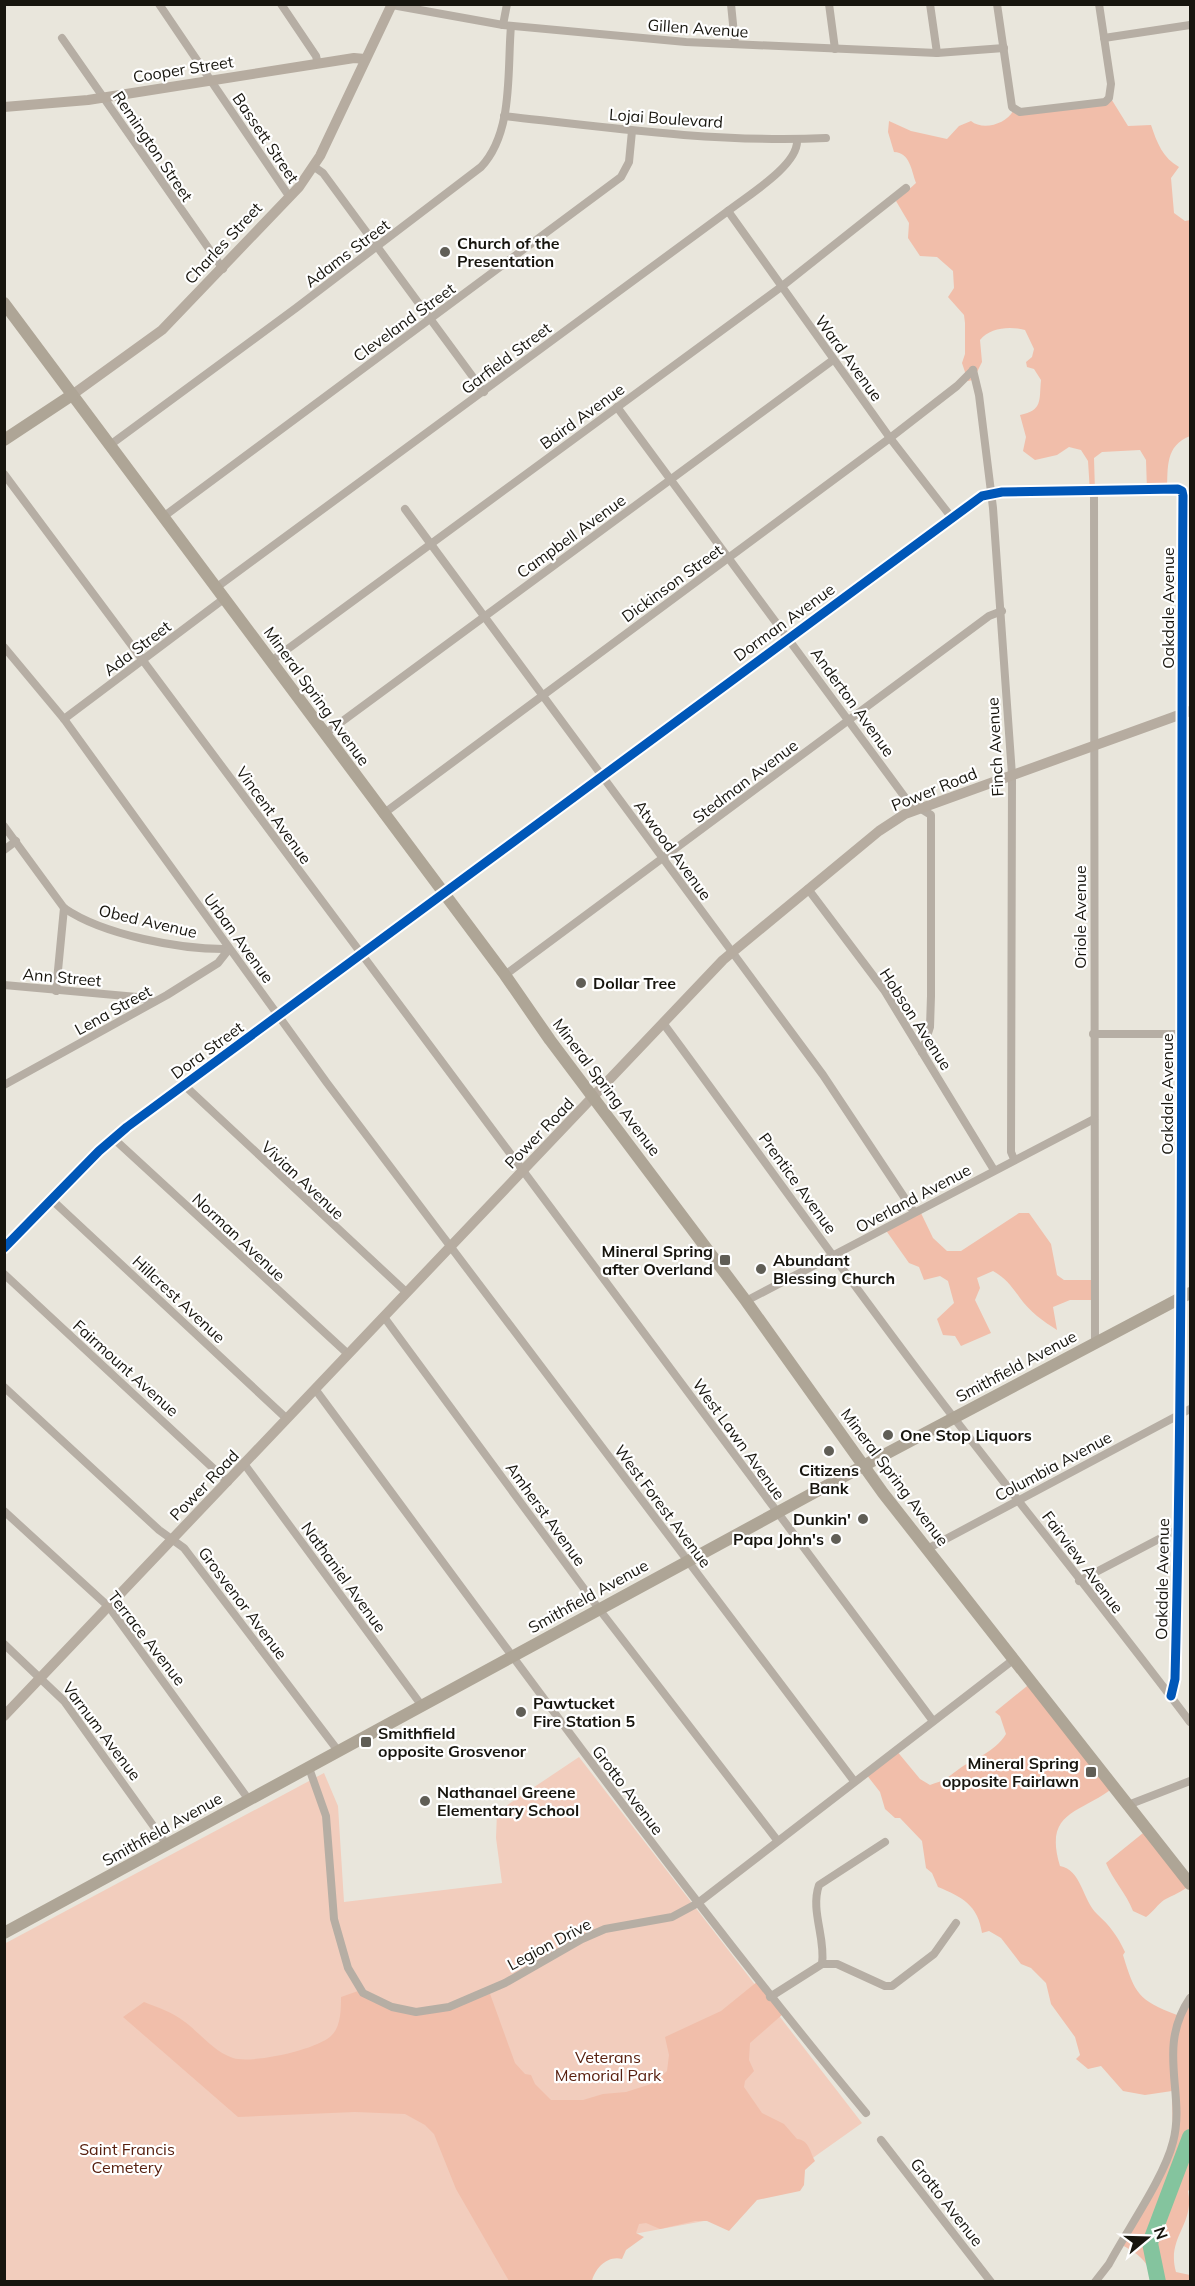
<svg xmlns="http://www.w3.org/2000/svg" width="1195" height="2286" font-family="Mulish,sans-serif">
<rect width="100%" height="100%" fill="#e9e6dc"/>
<polygon fill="#f2cdbd" points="579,1757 862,2123 731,2216 526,2254 542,2281 5,2281 4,1944 324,1773 338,1806 344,1902 502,1883 496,1838 497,1812"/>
<g fill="#f1beaa">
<path d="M1110,97L1128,126L1151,125C1157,143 1163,158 1179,167L1171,178L1174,213L1185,221L1190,220V436C1165,446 1168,467 1167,491L1147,490L1146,460L1140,450L1102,452L1094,458L1095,492H1090L1088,461L1081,450L1069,447L1057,455L1035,460L1023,451L1026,437L1020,415C1043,410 1039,401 1041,380L1034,369L1027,367L1026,362L1032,357L1034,349L1025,330C1011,326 990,327 980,340L982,362L973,380L968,381L962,363L965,354V323L964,315L948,297L954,288L953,271L937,257L920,256L908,238L909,223L896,201L916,183C911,169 910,153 894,152L888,132L889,121L911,131L947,139L959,126L971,121C983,131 1006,124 1013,111L1084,104Z"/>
<path d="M920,1211L933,1238L947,1251H961L1019,1213H1029L1051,1244L1057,1275L1064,1280H1091V1300H1070L1053,1307L1057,1330C1044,1322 1029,1311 1020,1298C1011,1286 1007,1279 993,1271L977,1278L980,1288L975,1300L991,1333L961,1346L955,1336L943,1335L937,1319L954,1303L948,1281L940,1276L924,1280L919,1267L909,1263L885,1229Z"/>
<path d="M1032,1682L1114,1787C1081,1814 1043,1810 1060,1866C1081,1869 1083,1901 1097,1914C1110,1926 1117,1935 1125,1952L1123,1955C1135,1994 1138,2000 1177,2015L1190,1992V2189L1188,2191C1195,2225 1166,2237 1176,2272L1190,2275V2281H1152C1149,2260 1138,2254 1120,2244L1173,2144L1172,2091L1145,2095L1123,2091L1101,2066L1088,2069L1076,2059L1080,2055L1075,2037L1051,2004L1046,1983L1031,1968L1021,1964L1001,1938L989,1931L982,1933C978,1905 962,1897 938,1887L932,1873L926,1868L922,1841L900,1818H895L885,1809L880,1792L866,1774L896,1750L920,1779L930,1785C948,1779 945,1779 959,1769C976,1757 994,1753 1006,1734L1000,1716L995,1712Z"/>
<path d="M1148,1829L1190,1885C1182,1892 1173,1895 1164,1900C1158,1904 1153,1912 1146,1917L1133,1911C1126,1893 1113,1880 1106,1863Z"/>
<path d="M758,1981L783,2014L750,2043L749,2060L754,2071L745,2081L744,2087L762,2113L784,2124L797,2139C809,2140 810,2152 815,2161L805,2170L804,2185L800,2191L757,2200L729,2231L707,2221H695L660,2229L646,2223L639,2224L636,2233L644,2237L626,2250L622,2259C608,2255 595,2268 592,2281H509L456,2189L434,2134L425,2125L405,2114L355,2112L238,2117L123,2017L144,2002C159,2008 172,2012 185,2022C201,2034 213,2051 233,2058C252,2064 316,2050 331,2036C341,2027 341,2010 341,1997L361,1990L382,2003L426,2011L489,1991L515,2063L525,2074L531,2075L535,2084L551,2100H583L603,2094L626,2092L654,2083L667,2071L669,2055L665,2037L721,2011Z"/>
</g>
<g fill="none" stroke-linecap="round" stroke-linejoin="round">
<polyline stroke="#84c49e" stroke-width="16" points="1158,2282 1150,2243 1190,2137"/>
<g stroke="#b6aea4" stroke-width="8">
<polyline points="159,4 289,196"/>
<polyline points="281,4 316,56 318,64"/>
<polyline points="731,4 735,44"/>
<polyline points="829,4 835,49"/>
<polyline points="930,4 937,53"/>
<polyline points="997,4 1012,107 1020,112 1105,102 1109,98 1111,84 1099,4"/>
<polyline points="392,5 503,25 686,42 937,53 1004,48"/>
<polyline points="503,25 507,4"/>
<polyline points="62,38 223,269"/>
<polyline points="1104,38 1190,25"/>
<path d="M504,116C610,128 719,143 826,138"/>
<polyline points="313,166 323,173 484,392"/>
<polyline points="728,211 890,438 952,518"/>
<polyline points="973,370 979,395 993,508 1012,775 1011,1152 1014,1159"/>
<polyline points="617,407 907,800 931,815 931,996 930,1027 922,1052"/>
<path d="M110,445L296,308L481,167C514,132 507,70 511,26"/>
<polyline points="4,474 933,1721"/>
<polyline points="1094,491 1095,1343"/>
<polyline points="405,509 823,1075 914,1212"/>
<polyline points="163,517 621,177 629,162 632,131"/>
<path d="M217,587L728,211C747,196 799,165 797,140"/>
<polyline points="4,647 64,719 327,1083 854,1781"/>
<polyline points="270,662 781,287 906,188"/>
<polyline points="64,719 225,598"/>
<polyline points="325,734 833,360"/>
<polyline points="383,814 890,438 957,386 973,370"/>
<path d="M4,826L64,908C103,935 182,950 229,949"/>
<polyline points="4,850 16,841"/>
<polyline points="808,889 884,990 994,1170"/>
<polyline points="505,975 989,616 1002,611"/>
<polyline points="4,985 137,997 153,1002"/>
<polyline points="56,991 64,908"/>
<path d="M663,1023C760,1154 854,1288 954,1418C1032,1519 1113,1620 1190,1722"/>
<polyline points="1093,1034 1183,1034"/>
<polyline points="4,1085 167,995 218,963 229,949"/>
<polyline points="184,1085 406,1292"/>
<polyline points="113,1138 348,1354"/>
<polyline points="52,1200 286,1418"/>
<path d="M4,1248L99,1151L127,1127L982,496L1002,492L1178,489L1182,491L1183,496C1180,890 1185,1285 1175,1679L1171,1696"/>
<polyline points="4,1274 228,1482"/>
<polyline points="746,1301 1094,1119"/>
<polyline points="384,1317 599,1609 777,1840"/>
<polyline points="4,1387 159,1530 184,1548 339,1752"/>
<path d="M315,1389C496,1633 672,1879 866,2113"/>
<polyline points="245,1465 422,1706"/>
<polyline points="4,1511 109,1607 249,1800"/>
<polyline points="929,1548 1190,1409"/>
<polyline points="1079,1581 1178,1529"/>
<polyline points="4,1644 64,1701 167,1845"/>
<polyline points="309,1768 326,1816 334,1919 348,1968 363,1993 392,2007 416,2012 449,2007 505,1983 582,1939 605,1929 672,1917 698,1903 1013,1660"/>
<polyline points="1128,1805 1190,1781"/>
<polyline points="822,1964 837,1964 885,1986 892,1986 934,1954 956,1923"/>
<path d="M770,1997L822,1964C826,1938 810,1911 819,1885L885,1842"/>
<polyline points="881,2140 991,2282"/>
<path d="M1095,2282L1109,2264C1127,2230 1164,2178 1173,2142C1186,2094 1156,2048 1190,1998"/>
</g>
<g stroke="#b6aca0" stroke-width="10">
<polyline points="4,107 88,100 354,58 365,59"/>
<polyline points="72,395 162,330 299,187 320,156 392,4"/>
<polyline points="4,1716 723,960 879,831 905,814 1190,711"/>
</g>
<g stroke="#aea596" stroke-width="12">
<polyline points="4,303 505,975 550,1040 746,1301 883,1493 1190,1884"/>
<polyline points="4,440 72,395"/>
<polyline points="4,1933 863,1466 1190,1293"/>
</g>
<g stroke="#fff" stroke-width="13">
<path id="cycleway" d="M4,1248L99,1151L127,1127L982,496L1002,492L1178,489L1182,491L1183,496C1180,890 1185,1285 1175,1679L1171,1696"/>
</g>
<use href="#cycleway" stroke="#0057b8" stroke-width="9"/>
</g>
<g fill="#605e56" stroke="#fff" stroke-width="2">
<circle cx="445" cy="252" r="6"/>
<circle cx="581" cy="983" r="6"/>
<rect x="719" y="1254" width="12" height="12" rx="3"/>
<circle cx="761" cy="1269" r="6"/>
<circle cx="888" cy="1435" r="6"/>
<circle cx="829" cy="1451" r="6"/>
<circle cx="863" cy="1519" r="6"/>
<circle cx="836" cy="1539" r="6"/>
<circle cx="521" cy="1712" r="6"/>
<rect x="360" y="1736" width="12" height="12" rx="3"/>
<rect x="1085" y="1766" width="12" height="12" rx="3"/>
<circle cx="425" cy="1801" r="6"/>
</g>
<g text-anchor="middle" stroke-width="4.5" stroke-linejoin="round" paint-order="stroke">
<g font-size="16" fill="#17150e" stroke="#fff">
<text transform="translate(698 28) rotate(4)" y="6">Gillen Avenue</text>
<text transform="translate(183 69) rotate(-9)" y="6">Cooper Street</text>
<text transform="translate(666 118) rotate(4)" y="6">Lojai Boulevard</text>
<text transform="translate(266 138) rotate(56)" y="6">Bassett Street</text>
<text transform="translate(153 146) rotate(56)" y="6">Remington Street</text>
<text transform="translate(223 243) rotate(-47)" y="6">Charles Street</text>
<text transform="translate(347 253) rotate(-37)" y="6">Adams Street</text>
<text transform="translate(404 322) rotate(-36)" y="6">Cleveland Street</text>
<text transform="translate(506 358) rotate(-37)" y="6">Garfield Street</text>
<text transform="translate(849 358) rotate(54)" y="6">Ward Avenue</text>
<text transform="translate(582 416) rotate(-36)" y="6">Baird Avenue</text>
<text transform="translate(571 536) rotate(-36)" y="6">Campbell Avenue</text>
<text transform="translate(672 583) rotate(-36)" y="6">Dickinson Street</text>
<text transform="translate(1168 608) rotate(-90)" y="6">Oakdale Avenue</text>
<text transform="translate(784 622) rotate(-36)" y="6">Dorman Avenue</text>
<text transform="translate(137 648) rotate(-37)" y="6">Ada Street</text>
<text transform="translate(317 696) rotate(54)" y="6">Mineral Spring Avenue</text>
<text transform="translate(853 702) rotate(54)" y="6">Anderton Avenue</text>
<text transform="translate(995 747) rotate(-93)" y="6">Finch Avenue</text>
<text transform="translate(745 781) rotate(-37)" y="6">Stedman Avenue</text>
<text transform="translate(934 789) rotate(-22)" y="6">Power Road</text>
<text transform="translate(274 815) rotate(54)" y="6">Vincent Avenue</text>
<text transform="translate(673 850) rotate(54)" y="6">Atwood Avenue</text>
<text transform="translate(1080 917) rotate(-90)" y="6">Oriole Avenue</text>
<text transform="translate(148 921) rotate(13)" y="6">Obed Avenue</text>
<text transform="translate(239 938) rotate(54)" y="6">Urban Avenue</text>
<text transform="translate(62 977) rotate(5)" y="6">Ann Street</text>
<text transform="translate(113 1010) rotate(-29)" y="6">Lena Street</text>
<text transform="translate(916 1019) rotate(57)" y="6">Hobson Avenue</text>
<text transform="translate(207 1050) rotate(-36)" y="6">Dora Street</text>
<text transform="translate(607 1087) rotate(53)" y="6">Mineral Spring Avenue</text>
<text transform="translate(1167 1094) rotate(-90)" y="6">Oakdale Avenue</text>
<text transform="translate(539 1133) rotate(-46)" y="6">Power Road</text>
<text transform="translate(303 1180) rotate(43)" y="6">Vivian Avenue</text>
<text transform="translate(798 1183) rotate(54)" y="6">Prentice Avenue</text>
<text transform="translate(913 1198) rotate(-28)" y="6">Overland Avenue</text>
<text transform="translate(239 1237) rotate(43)" y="6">Norman Avenue</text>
<text transform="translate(179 1299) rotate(43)" y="6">Hillcrest Avenue</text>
<text transform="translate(1016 1366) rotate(-28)" y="6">Smithfield Avenue</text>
<text transform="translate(126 1368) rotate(42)" y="6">Fairmount Avenue</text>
<text transform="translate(739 1439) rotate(54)" y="6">West Lawn Avenue</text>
<text transform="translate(1053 1466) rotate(-28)" y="6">Columbia Avenue</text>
<text transform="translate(895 1477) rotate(53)" y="6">Mineral Spring Avenue</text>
<text transform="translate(204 1485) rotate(-46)" y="6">Power Road</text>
<text transform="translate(663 1506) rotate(53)" y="6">West Forest Avenue</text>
<text transform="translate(546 1514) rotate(54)" y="6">Amherst Avenue</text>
<text transform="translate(1083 1562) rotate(53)" y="6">Fairview Avenue</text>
<text transform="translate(344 1577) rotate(54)" y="6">Nathaniel Avenue</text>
<text transform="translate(1162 1579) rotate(-89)" y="6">Oakdale Avenue</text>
<text transform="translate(588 1596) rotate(-29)" y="6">Smithfield Avenue</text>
<text transform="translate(243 1603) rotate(53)" y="6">Grosvenor Avenue</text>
<text transform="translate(147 1638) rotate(52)" y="6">Terrace Avenue</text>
<text transform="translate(102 1731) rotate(53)" y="6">Varnum Avenue</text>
<text transform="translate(628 1790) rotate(53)" y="6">Grotto Avenue</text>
<text transform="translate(162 1829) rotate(-29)" y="6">Smithfield Avenue</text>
<text transform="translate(549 1944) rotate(-28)" y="6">Legion Drive</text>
<text transform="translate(947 2202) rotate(52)" y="6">Grotto Avenue</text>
</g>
<g font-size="16" font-weight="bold" fill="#17150e" stroke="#fff" text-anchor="start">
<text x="457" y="249">Church of the<tspan x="457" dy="18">Presentation</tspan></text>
<text x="593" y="989">Dollar Tree</text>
<text x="713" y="1257" text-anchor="end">Mineral Spring<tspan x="713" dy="18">after Overland</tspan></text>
<text x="773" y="1266">Abundant<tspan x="773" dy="18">Blessing Church</tspan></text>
<text x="900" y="1441">One Stop Liquors</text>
<text x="829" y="1476" text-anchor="middle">Citizens<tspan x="829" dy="18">Bank</tspan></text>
<text x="851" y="1525" text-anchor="end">Dunkin'</text>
<text x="824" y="1545" text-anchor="end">Papa John's</text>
<text x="533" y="1709">Pawtucket<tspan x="533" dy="18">Fire Station 5</tspan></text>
<text x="378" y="1739">Smithfield<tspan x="378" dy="18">opposite Grosvenor</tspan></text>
<text x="1079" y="1769" text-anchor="end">Mineral Spring<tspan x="1079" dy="18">opposite Fairlawn</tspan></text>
<text x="437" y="1798">Nathanael Greene<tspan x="437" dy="18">Elementary School</tspan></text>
</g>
<g font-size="16" fill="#58200f" stroke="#fff">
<text x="608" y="2063">Veterans<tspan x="608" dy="18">Memorial Park</tspan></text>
<text x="127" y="2155">Saint Francis<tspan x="127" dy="18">Cemetery</tspan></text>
</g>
</g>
<rect width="1195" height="2286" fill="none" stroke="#17150e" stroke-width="12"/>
<g transform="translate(1147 2238) rotate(71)" stroke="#ffffff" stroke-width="4.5" paint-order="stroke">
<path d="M0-4.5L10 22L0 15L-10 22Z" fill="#17150e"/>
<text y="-9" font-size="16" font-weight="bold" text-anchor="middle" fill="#17150e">N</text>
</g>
</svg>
